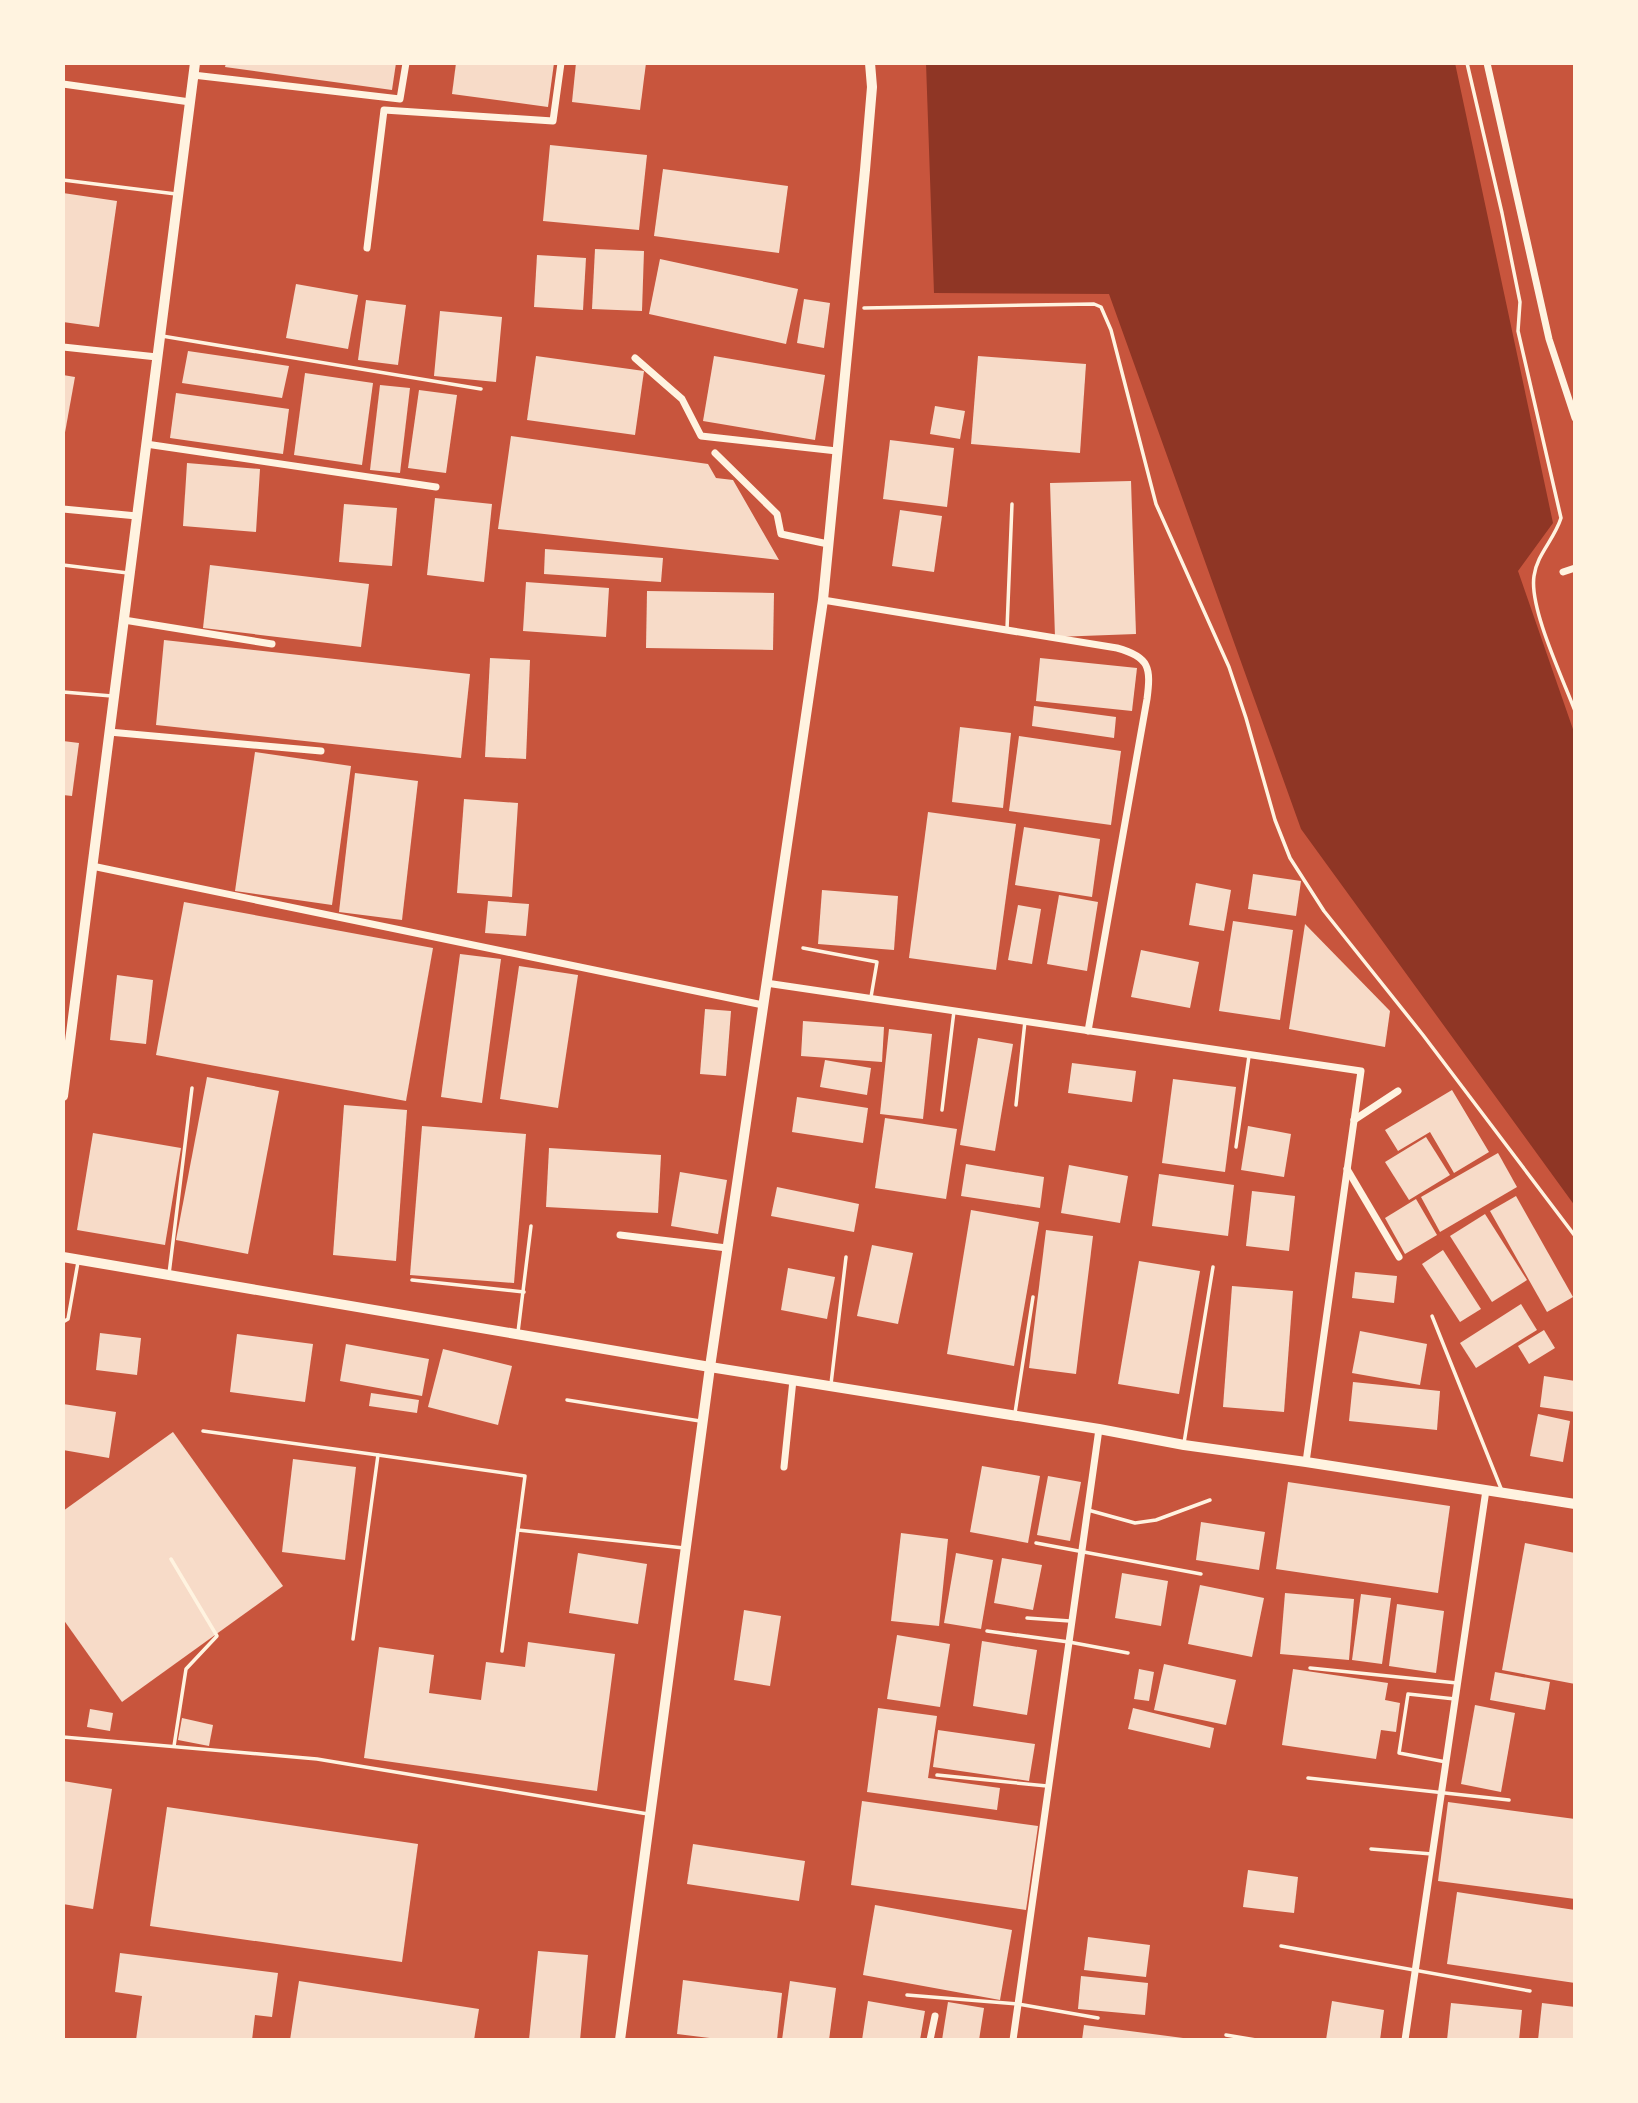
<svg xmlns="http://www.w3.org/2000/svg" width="1638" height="2103" font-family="Mulish,sans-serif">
<rect width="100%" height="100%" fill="#c8553d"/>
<polygon fill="#8f3625" points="926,63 1455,63 1553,523 1518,571 1575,735 1575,1206 1301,829 1109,294 934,293"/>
<g fill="#f7dbc8">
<polygon points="226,63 396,63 392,90 225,67"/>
<polygon points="456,63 554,63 548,107 452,94"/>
<polygon points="576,63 646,63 640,110 572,102"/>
<polygon points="550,145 647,155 639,230 543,221"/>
<polygon points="663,169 788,186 779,253 654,236"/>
<polygon points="63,193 117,201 99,327 63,322"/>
<polygon points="595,249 644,251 642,311 592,309"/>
<polygon points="537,255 586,258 583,310 534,307"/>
<polygon points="660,259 798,289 786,344 649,314"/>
<polygon points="296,284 358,295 348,349 286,338"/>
<polygon points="804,299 830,303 824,348 797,343"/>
<polygon points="366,300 406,305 398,365 358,360"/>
<polygon points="440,311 502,317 496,382 434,376"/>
<polygon points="188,351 289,366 282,398 182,383"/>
<polygon points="536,356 644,371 635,435 527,420"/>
<polygon points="714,356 825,375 815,440 703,421"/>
<polygon points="978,356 1086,364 1080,453 971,444"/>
<polygon points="305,373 373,383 362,465 294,455"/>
<polygon points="63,375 75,377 64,438 63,437"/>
<polygon points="380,385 410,388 400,473 370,470"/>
<polygon points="419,390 457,395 446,473 408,468"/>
<polygon points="176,393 289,409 283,454 170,438"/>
<polygon points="935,406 965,411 960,439 930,434"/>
<polygon points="511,436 708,464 716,478 733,480 779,560 498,529"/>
<polygon points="890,440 954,448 947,507 883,499"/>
<polygon points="187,463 260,469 256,532 183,526"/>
<polygon points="1131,481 1136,634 1055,637 1050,483"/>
<polygon points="435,498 492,504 484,582 427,575"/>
<polygon points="344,504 397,508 392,566 339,562"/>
<polygon points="900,510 942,516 934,572 892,566"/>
<polygon points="545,549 663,558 661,582 544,574"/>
<polygon points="210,565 369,584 361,647 203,628"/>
<polygon points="526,582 609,588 606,637 523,631"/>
<polygon points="647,591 774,593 773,650 646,648"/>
<polygon points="164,640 470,674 461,758 156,725"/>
<polygon points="490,658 530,660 526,759 485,757"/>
<polygon points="1040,658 1137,668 1132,711 1036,701"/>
<polygon points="1034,706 1116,717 1114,738 1032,726"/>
<polygon points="960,727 1011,733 1003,808 952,802"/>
<polygon points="1019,736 1121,751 1111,825 1009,811"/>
<polygon points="63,741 79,743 72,796 63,795"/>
<polygon points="255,752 351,766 332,905 235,891"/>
<polygon points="355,773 418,781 402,920 339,912"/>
<polygon points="464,799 518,803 512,897 457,893"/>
<polygon points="928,812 1016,824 996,970 909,958"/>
<polygon points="1024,827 1100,839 1092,897 1015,885"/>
<polygon points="1253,874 1301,881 1296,916 1248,909"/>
<polygon points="1196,883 1231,890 1224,931 1189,925"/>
<polygon points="822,890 898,896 894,950 818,944"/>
<polygon points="1059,895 1098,902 1087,971 1047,964"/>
<polygon points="488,901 529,904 526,936 485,933"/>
<polygon points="184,902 433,948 406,1101 156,1055"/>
<polygon points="1018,905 1041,909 1032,964 1008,960"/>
<polygon points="1233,921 1293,930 1280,1020 1219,1011"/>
<polygon points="1305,924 1390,1011 1385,1047 1289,1029"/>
<polygon points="1141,950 1199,962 1190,1008 1131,997"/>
<polygon points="460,954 501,959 482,1103 441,1097"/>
<polygon points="519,966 578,975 558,1108 500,1099"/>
<polygon points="117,975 153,980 146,1044 110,1040"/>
<polygon points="705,1009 731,1011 726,1076 700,1074"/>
<polygon points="803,1021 884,1027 882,1062 801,1056"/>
<polygon points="889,1029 932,1034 923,1119 880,1114"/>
<polygon points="978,1038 1013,1044 995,1151 960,1145"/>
<polygon points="825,1060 871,1068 867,1095 820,1087"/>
<polygon points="1072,1063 1136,1071 1132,1102 1068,1093"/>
<polygon points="207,1077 279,1091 248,1254 176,1240"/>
<polygon points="1173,1079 1236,1087 1225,1172 1162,1163"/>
<polygon points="1452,1090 1489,1152 1454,1173 1430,1132 1398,1151 1385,1130"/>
<polygon points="797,1097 868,1108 863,1143 792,1132"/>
<polygon points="344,1105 407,1110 396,1261 333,1255"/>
<polygon points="885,1118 957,1129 946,1199 875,1188"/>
<polygon points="422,1126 526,1134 514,1283 410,1275"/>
<polygon points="1248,1126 1291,1134 1284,1177 1241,1170"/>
<polygon points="93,1133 181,1148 165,1245 77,1230"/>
<polygon points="1426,1137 1450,1175 1409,1200 1385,1162"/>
<polygon points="549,1148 661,1155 658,1213 546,1207"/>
<polygon points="1498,1153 1517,1187 1440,1232 1421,1197"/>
<polygon points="966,1164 1044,1177 1040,1208 961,1196"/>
<polygon points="1069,1165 1128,1176 1120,1223 1061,1213"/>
<polygon points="680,1172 727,1180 718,1234 671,1226"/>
<polygon points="1159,1174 1234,1185 1228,1236 1152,1226"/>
<polygon points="777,1187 859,1204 854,1232 771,1216"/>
<polygon points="1252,1191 1295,1196 1289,1251 1246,1246"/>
<polygon points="1516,1196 1573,1297 1547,1312 1490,1211"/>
<polygon points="1416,1199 1437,1235 1405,1254 1385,1218"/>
<polygon points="971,1210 1039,1222 1014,1366 947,1354"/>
<polygon points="1485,1214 1527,1280 1492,1302 1450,1236"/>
<polygon points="1046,1230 1093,1236 1076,1374 1029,1368"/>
<polygon points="872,1245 913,1253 898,1324 857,1316"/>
<polygon points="1443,1250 1481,1309 1460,1322 1422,1264"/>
<polygon points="1139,1261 1200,1271 1179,1394 1118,1384"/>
<polygon points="788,1268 835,1277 827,1319 781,1310"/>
<polygon points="1355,1272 1397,1276 1394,1303 1352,1298"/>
<polygon points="1232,1286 1293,1291 1284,1412 1223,1407"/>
<polygon points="1521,1304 1537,1330 1476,1368 1460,1343"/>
<polygon points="1544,1330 1555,1348 1529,1364 1518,1346"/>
<polygon points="1360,1331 1427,1344 1420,1385 1352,1373"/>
<polygon points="100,1333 141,1338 137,1375 96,1370"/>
<polygon points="237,1334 313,1344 305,1402 230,1392"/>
<polygon points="346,1344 429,1359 422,1396 340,1381"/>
<polygon points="443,1349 512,1366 498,1425 428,1407"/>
<polygon points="1544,1376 1575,1381 1575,1412 1540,1407"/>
<polygon points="1353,1382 1440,1391 1437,1430 1349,1421"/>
<polygon points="371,1393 419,1400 417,1413 369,1406"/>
<polygon points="63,1404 116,1412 109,1458 63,1450"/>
<polygon points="1538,1414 1570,1421 1563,1462 1530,1456"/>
<polygon points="173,1432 283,1586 122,1702 63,1619 63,1511"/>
<polygon points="293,1459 356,1467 345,1560 282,1552"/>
<polygon points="982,1466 1040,1476 1028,1543 970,1532"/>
<polygon points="1048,1476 1081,1482 1070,1541 1037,1535"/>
<polygon points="1288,1482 1450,1506 1438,1593 1276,1569"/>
<polygon points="1201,1522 1265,1532 1259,1570 1196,1560"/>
<polygon points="901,1533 948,1539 939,1626 891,1621"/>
<polygon points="1525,1543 1575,1553 1575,1684 1502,1670"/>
<polygon points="578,1553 647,1564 638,1624 569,1613"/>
<polygon points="956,1553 993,1560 981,1629 944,1623"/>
<polygon points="1002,1558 1042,1565 1033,1610 994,1603"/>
<polygon points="1122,1573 1168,1581 1161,1626 1115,1618"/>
<polygon points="1200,1585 1264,1598 1252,1657 1188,1644"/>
<polygon points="1285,1593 1354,1599 1349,1660 1280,1654"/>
<polygon points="1361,1594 1391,1598 1382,1664 1352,1660"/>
<polygon points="1397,1604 1444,1611 1436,1673 1389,1666"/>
<polygon points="744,1610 781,1616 770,1686 734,1680"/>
<polygon points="897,1635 950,1644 940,1707 887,1699"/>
<polygon points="982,1641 1037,1650 1027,1715 973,1706"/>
<polygon points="528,1642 615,1654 597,1791 364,1758 379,1647 434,1655 429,1693 481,1700 486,1662 525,1667"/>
<polygon points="1164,1664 1236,1680 1226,1725 1154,1710"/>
<polygon points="1139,1669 1154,1672 1149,1701 1134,1699"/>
<polygon points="1293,1669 1388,1683 1385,1700 1400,1703 1396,1732 1381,1730 1376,1759 1282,1745"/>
<polygon points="1495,1672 1550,1682 1545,1710 1490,1700"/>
<polygon points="1475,1705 1515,1713 1501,1792 1461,1784"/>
<polygon points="878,1708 937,1716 928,1778 1000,1788 997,1810 867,1792"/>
<polygon points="1133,1708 1214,1728 1210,1748 1128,1729"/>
<polygon points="90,1709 113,1713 110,1731 87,1727"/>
<polygon points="182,1718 213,1725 209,1746 178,1740"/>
<polygon points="938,1730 1035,1744 1029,1781 933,1767"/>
<polygon points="63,1781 112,1789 93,1909 63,1904"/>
<polygon points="862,1801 1038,1826 1026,1910 851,1885"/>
<polygon points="1448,1802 1575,1819 1575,1899 1438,1881"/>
<polygon points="167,1807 418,1844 402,1962 150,1926"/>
<polygon points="693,1844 805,1861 799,1901 687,1884"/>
<polygon points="1248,1870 1298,1877 1294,1913 1243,1907"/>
<polygon points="1457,1892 1575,1910 1575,1983 1447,1964"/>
<polygon points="875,1905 1012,1930 1000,2000 863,1975"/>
<polygon points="1088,1937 1150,1945 1146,1977 1084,1970"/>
<polygon points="538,1951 588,1955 580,2040 529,2040"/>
<polygon points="120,1953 278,1973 272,2017 255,2015 252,2040 136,2040 142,1996 115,1992"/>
<polygon points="1081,1976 1148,1983 1145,2015 1078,2009"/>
<polygon points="683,1980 782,1993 777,2040 726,2040 677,2034"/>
<polygon points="299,1981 479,2009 474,2040 290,2040"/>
<polygon points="790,1981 836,1988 829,2040 782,2040"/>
<polygon points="868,2001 925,2011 920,2040 862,2040"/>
<polygon points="1332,2001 1384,2010 1380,2040 1326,2040"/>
<polygon points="948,2002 984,2008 979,2040 942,2040"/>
<polygon points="1451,2003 1522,2010 1519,2040 1447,2040"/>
<polygon points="1542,2003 1575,2007 1575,2040 1538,2040"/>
<polygon points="1084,2025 1183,2038 1183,2040 1082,2040"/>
</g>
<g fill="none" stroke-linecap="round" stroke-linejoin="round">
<g stroke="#fff3e0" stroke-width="3.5">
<path d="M1467,63L1502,213L1520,302L1518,331L1561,518C1554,540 1537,554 1534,576C1529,608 1563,679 1575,711"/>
<polyline points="864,308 1094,304 1101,307 1111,330 1156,504 1229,667 1246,718 1275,820 1290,858 1324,911 1423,1035 1575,1236"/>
</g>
<g stroke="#fff3e0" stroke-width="3.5">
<polyline points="63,180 176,194"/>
<polyline points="162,336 481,389"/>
<polyline points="63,565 128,573"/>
<polyline points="1007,629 1012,504"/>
<polyline points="63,692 112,696"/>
<polyline points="803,948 877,962 871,997"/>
<polyline points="1016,1105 1025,1021"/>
<polyline points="942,1110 954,1011"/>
<polyline points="1236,1147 1249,1056"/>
<polyline points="169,1274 192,1088"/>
<polyline points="412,1280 524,1292"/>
<polyline points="1432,1316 1502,1491"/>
<polyline points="63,1322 68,1319 78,1262"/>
<polyline points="518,1332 531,1226"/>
<polyline points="831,1384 846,1257"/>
<polyline points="567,1400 700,1421"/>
<polyline points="1015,1413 1033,1297"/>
<polyline points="203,1431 378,1455"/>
<polyline points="1184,1443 1213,1267"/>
<polyline points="1088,1510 1135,1523 1156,1520 1210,1500"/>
<polyline points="518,1530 684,1548"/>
<polyline points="1036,1543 1201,1574"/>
<polyline points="171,1559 217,1636 186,1669 174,1746"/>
<polyline points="1027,1618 1070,1621"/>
<polyline points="987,1631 1069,1642 1128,1653"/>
<polyline points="353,1639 378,1455 525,1476 502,1651"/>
<polyline points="1310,1668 1457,1683"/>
<polyline points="63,1737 317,1759 648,1814"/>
<polyline points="1446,1762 1399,1753 1408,1694 1455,1699"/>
<polyline points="937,1775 1047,1786"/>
<polyline points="1308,1778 1509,1800"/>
<polyline points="1371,1849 1432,1854"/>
<polyline points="1281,1946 1530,1991"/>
<polyline points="907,1995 1018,2004 1098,2018"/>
<polyline points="1226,2035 1256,2040"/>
</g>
<g stroke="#fff3e0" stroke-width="7">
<polyline points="1487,63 1549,339 1575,418"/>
<polyline points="193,75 400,99 406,63"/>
<polyline points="63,84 190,102"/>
<polyline points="367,248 384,110 553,121 561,63"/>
<polyline points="63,347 157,357"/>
<polyline points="635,358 682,399 701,436 837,451"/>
<polyline points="146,444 436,487"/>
<polyline points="715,453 777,514 781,534 828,544"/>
<polyline points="63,509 137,516"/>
<polyline points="1563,572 1575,568"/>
<path d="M823,600L1117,648C1150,657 1151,668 1147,699L1088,1031"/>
<polyline points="124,620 272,644"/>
<polyline points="109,732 321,751"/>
<polyline points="92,866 763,1005"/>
<polyline points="766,983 1361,1071 1306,1462"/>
<polyline points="1354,1120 1398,1091"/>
<polyline points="1347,1169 1399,1257"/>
<polyline points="620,1235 727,1248"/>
<polyline points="784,1467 793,1380"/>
<polyline points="930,2040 935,2016"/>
<polyline points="1013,2040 1099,1429"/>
<polyline points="1405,2040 1486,1490"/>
</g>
<g stroke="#fff3e0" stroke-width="10">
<polyline points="63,1096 195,63"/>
<polyline points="620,2040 710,1367 823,600 865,170 872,87 870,63"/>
</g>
<polyline stroke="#fff3e0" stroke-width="10" points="63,1257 710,1367 1099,1429 1184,1445 1306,1462 1575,1504"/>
</g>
<rect width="1638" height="2103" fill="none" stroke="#fff3e0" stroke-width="130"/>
</svg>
